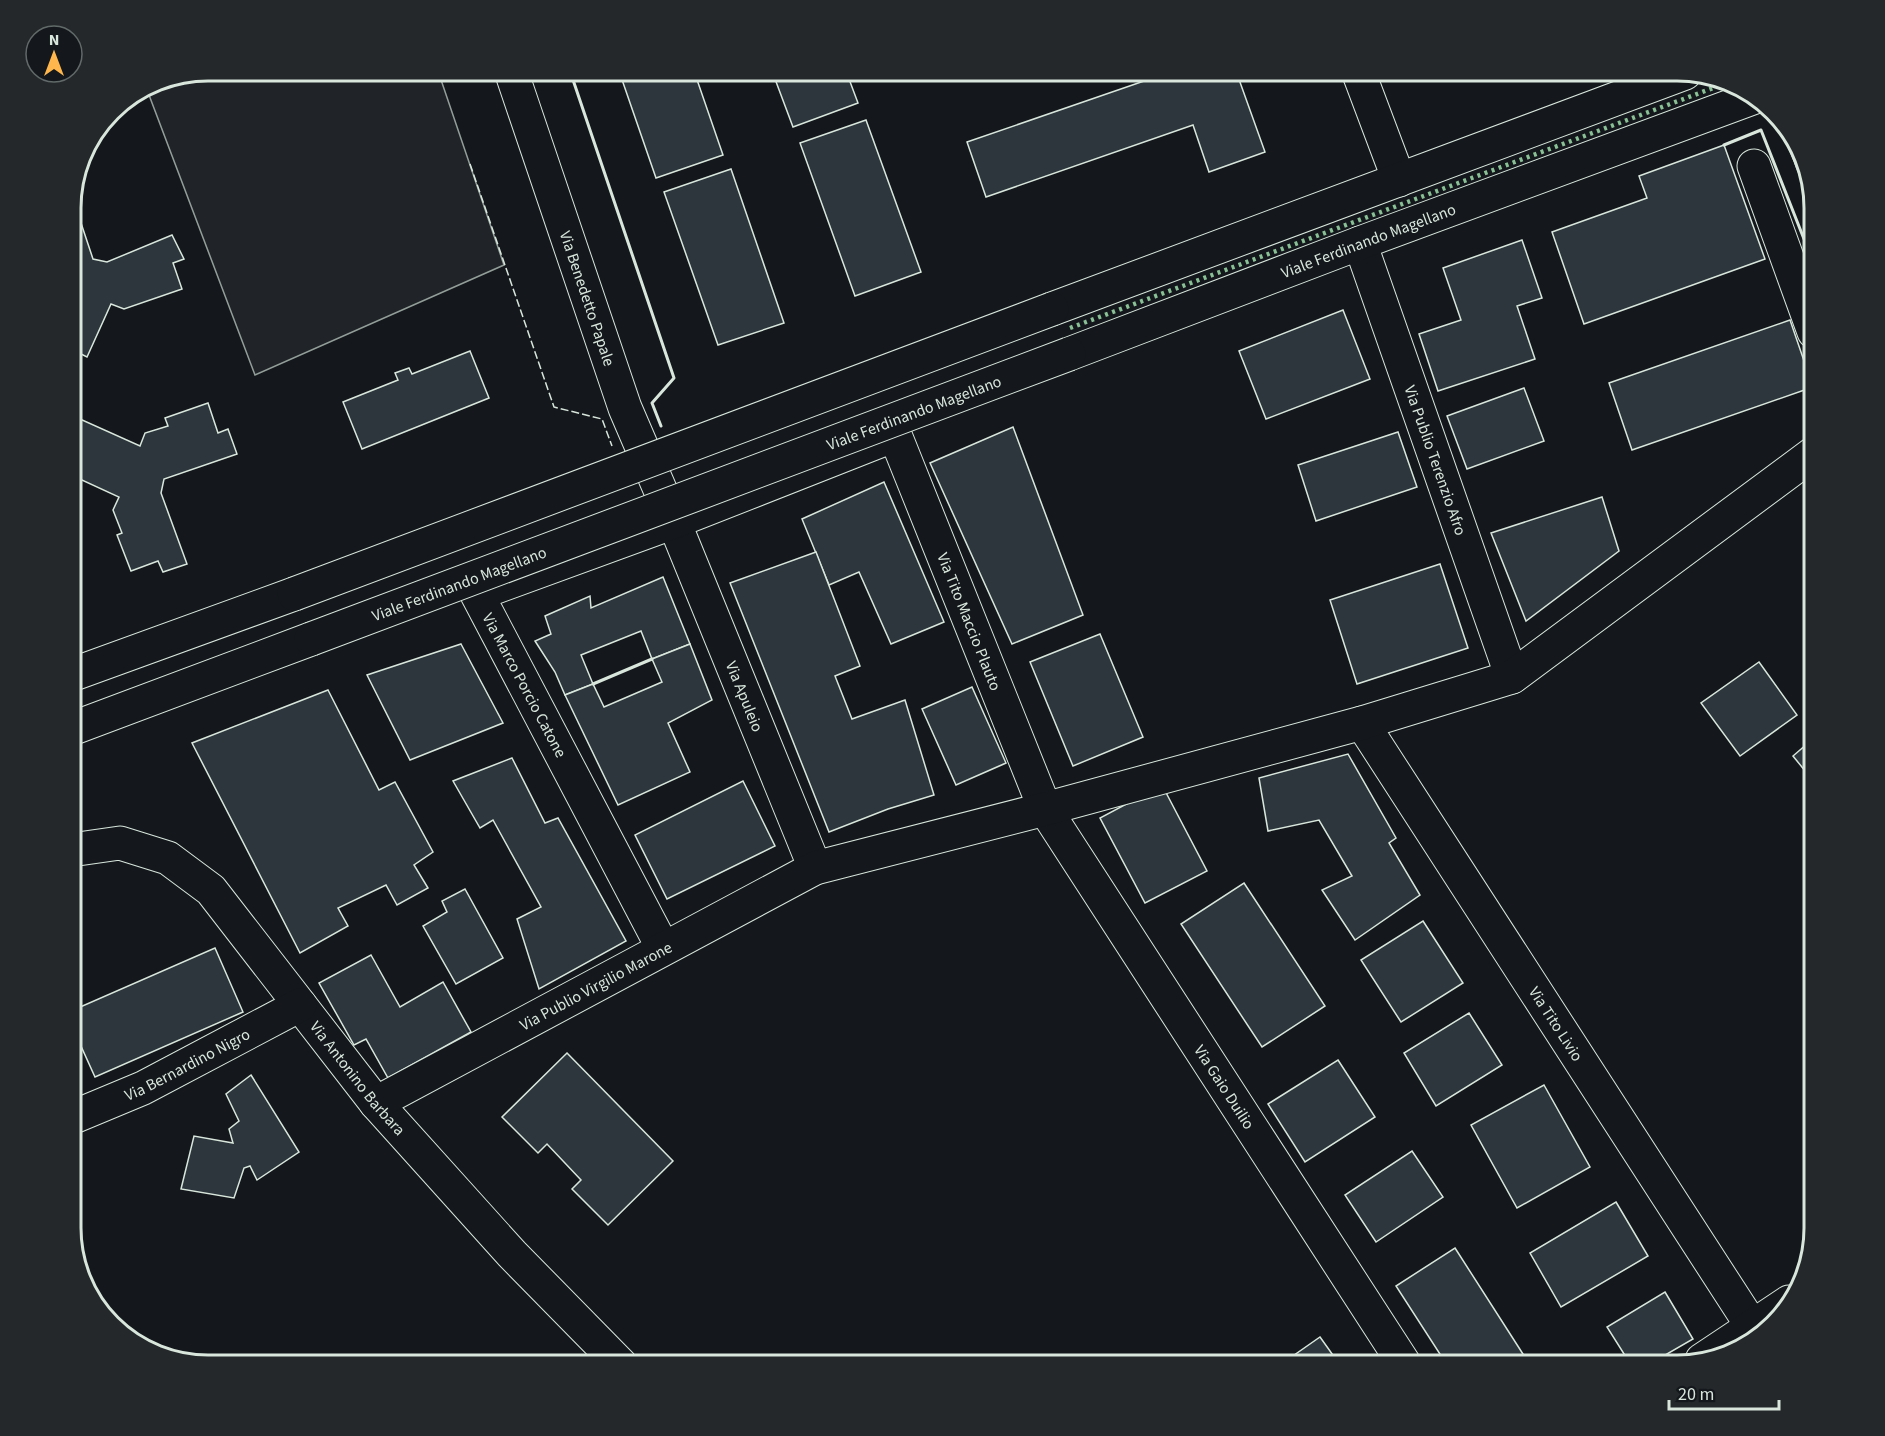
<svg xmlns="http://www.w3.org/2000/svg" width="1885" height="1436" font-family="'Source Sans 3',sans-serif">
<rect width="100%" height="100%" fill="#14181c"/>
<polygon fill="#202428" stroke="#939e99" stroke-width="1.5" points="208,71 438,71 504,265 255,375 146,87 156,81"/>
<g fill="#2c363c" stroke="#d8e6dc" stroke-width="1.5">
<polygon points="619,71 694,71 723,155 656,178"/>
<polygon points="772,71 846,71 858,103 793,127"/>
<polygon points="1173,71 1236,71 1265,152 1209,172 1193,125 986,197 967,142"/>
<polygon points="866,120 921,272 855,296 800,143"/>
<polygon points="1780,125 1782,125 1800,148 1810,187 1805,189"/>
<polygon points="1724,145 1765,259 1584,324 1552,232 1647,198 1639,176"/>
<polygon points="731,169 784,323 718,345 664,192"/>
<polygon points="72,196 93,259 107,262 172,235 184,259 173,263 182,289 124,309 111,304 87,357 71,349"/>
<polygon points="1522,240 1542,298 1517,306 1535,359 1438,391 1419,334 1461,320 1443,268"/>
<polygon points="1343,310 1370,379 1266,419 1239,351"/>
<polygon points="1790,320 1813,387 1632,450 1609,383"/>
<polygon points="470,351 489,398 362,449 343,402 398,380 395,373 409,368 412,374"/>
<polygon points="1524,388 1544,441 1467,469 1447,416"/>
<polygon points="208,403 218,433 228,429 237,454 164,479 161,493 187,564 163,572 158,561 131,571 117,535 122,533 113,510 119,497 71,475 71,463 78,447 71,443 71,439 80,419 140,446 145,433 168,426 165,418"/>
<polygon points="1013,427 1083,615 1012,644 930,463"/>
<polygon points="1398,432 1417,487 1316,521 1298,465"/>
<polygon points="884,482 944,622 891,644 859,572 829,585 802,519"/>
<polygon points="1602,497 1619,551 1526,621 1491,533"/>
<polygon points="816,552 860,666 835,676 852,719 905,700 934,795 888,809 829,832 730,583"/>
<polygon points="1440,564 1468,648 1357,684 1330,600"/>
<polygon points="663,577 690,644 652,659 641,631 581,655 593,684 565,695 555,672 535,641 551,634 545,616 590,596 591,608"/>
<polygon points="1100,634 1143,737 1073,766 1030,662"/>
<polygon points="461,644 503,723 410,760 367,675"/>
<polygon points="690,644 712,700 668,723 690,772 618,805 565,695 593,684 604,707 662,682 652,659"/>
<polygon points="1759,662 1797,715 1740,756 1701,703"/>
<polygon points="972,687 1006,763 956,785 922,709"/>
<polygon points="328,690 379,790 395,782 433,852 414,865 428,888 397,905 386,885 338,908 348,926 300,953 192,743"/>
<polygon points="1814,738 1814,782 1793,756"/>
<polygon points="1348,754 1396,838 1389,843 1420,895 1355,940 1322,890 1352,876 1319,820 1268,831 1259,778"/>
<polygon points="512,758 545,823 558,818 626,941 539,989 517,919 541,907 493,820 480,828 453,781"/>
<polygon points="743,781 775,846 667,899 635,835"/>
<polygon points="1162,785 1207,871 1145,903 1100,818"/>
<polygon points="1244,883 1325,1006 1262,1047 1181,924"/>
<polygon points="465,889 503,958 456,984 423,926 447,912 442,901"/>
<polygon points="1423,921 1463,983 1401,1022 1361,960"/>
<polygon points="215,948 243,1012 95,1077 71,1024 71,1011"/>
<polygon points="371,955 400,1007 443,982 471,1032 388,1078 366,1039 354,1045 319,983"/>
<polygon points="1469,1013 1502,1065 1436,1106 1404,1053"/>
<polygon points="567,1053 673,1161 608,1225 572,1189 581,1180 547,1144 538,1153 502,1117"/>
<polygon points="1338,1060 1375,1117 1305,1162 1268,1104"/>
<polygon points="251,1075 299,1152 257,1180 250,1166 244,1168 234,1198 181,1189 194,1136 233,1143 229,1129 239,1121 226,1094"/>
<polygon points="1544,1085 1590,1167 1517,1208 1471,1125"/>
<polygon points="1412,1151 1443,1197 1376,1242 1345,1195"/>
<polygon points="1616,1202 1648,1256 1561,1307 1530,1253"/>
<polygon points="1455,1248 1530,1365 1447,1365 1396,1286"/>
<polygon points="1665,1292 1693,1339 1648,1365 1631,1365 1607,1327"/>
<polygon points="1320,1337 1340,1365 1280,1365"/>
</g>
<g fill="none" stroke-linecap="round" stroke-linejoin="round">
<g stroke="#d8e6dc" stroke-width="35">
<g id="minor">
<path id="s1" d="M511,71L625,408L674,522L815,868"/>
<polyline points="1358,71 1399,180"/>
<polyline points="1754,166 1814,332"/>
<path id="s2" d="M1360,243L1512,677"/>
<path id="s3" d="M1362,723L1752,1326"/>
<path id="s4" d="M71,850L120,843L168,858L211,890L376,1103L512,1254L621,1365"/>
<path id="s5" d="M663,948L477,594L674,522L895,435L1045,809L1405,1365"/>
<path id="s6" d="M376,1103L815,868L1045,809L1362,723L1512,677L1814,453"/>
<path id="s7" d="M71,1118L143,1088L300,1005"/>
<polyline points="1702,1360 1789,1302"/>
</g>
</g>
<g stroke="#d8e6dc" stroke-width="35">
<g id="tertiary">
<polyline points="1052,309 1685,73"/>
<path id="s8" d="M1069,354L1360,243L1755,97"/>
<polyline points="71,675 294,594"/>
<polyline points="71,729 311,639"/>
</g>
</g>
<use href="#minor" stroke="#14181c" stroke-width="33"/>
<use href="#tertiary" stroke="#14181c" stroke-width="33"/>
<g stroke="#d8e6dc" stroke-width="35" stroke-linecap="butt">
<g id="tertiary-bridge">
<polyline points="294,594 1052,309"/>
<path id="s9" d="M311,639L1069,354"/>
</g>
</g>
<use href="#tertiary-bridge" stroke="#14181c" stroke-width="33"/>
<polyline stroke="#8ac095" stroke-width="4.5" stroke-dasharray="3 4.5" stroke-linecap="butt" points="1070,328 1721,85"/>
<polyline stroke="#d8e6dc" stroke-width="1.5" stroke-dasharray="8 3" stroke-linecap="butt" points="470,164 554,407 602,419 612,446"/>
<g stroke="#d8e6dc" stroke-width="3">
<polyline points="570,71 674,378 652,403 661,426"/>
<polyline points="1724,145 1761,130 1804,239"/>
<polyline points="593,684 652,659"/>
</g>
</g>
<g text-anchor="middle" stroke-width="4.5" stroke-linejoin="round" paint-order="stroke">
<g font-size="16" fill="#d8e6dc" stroke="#14181c">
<text dy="6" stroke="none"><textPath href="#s8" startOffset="320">Viale Ferdinando Magellano</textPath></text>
<text dy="6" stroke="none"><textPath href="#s1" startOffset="240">Via Benedetto Papale</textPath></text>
<text dy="6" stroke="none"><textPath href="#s9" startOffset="644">Viale Ferdinando Magellano</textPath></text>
<text dy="6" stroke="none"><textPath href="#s2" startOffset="230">Via Publio Terenzio Afro</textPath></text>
<text dy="6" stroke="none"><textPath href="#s9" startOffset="158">Viale Ferdinando Magellano</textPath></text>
<text dy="6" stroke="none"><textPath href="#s5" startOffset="1048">Via Tito Maccio Plauto</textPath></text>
<text transform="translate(525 685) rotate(62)" y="6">Via Marco Porcio Catone</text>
<text dy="6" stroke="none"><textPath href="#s1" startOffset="668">Via Apuleio</textPath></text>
<text dy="6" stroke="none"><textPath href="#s6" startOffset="249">Via Publio Virgilio Marone</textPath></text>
<text dy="6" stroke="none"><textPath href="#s3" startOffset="358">Via Tito Livio</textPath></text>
<text dy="6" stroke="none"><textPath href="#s7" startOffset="128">Via Bernardino Nigro</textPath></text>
<text dy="6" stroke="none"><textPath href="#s4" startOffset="392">Via Antonino Barbara</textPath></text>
<text dy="6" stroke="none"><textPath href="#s5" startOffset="1581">Via Gaio Duilio</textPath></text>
</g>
</g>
<path d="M0 0H1885V1436H0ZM208 81H1677A127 127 0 0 1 1804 208V1228A127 127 0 0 1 1677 1355H208A127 127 0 0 1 81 1228V208A127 127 0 0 1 208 81Z" fill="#24282b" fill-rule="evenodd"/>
<path fill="none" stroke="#d8e6dc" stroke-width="3" d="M208 81H1677A127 127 0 0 1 1804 208V1228A127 127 0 0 1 1677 1355H208A127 127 0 0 1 81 1228V208A127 127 0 0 1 208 81Z"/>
<g transform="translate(54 54)"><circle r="28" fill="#14181c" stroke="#626a69" stroke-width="1.5"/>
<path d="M0-4.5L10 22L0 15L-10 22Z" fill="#ffb74d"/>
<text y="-9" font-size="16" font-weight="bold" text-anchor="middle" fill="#d8e6dc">N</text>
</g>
<path d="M1669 1400v9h110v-9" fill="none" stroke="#d8e6dc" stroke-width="3"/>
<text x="1678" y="1400" font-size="18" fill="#d8e6dc" stroke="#14181c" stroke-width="4.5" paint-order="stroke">20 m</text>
</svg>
